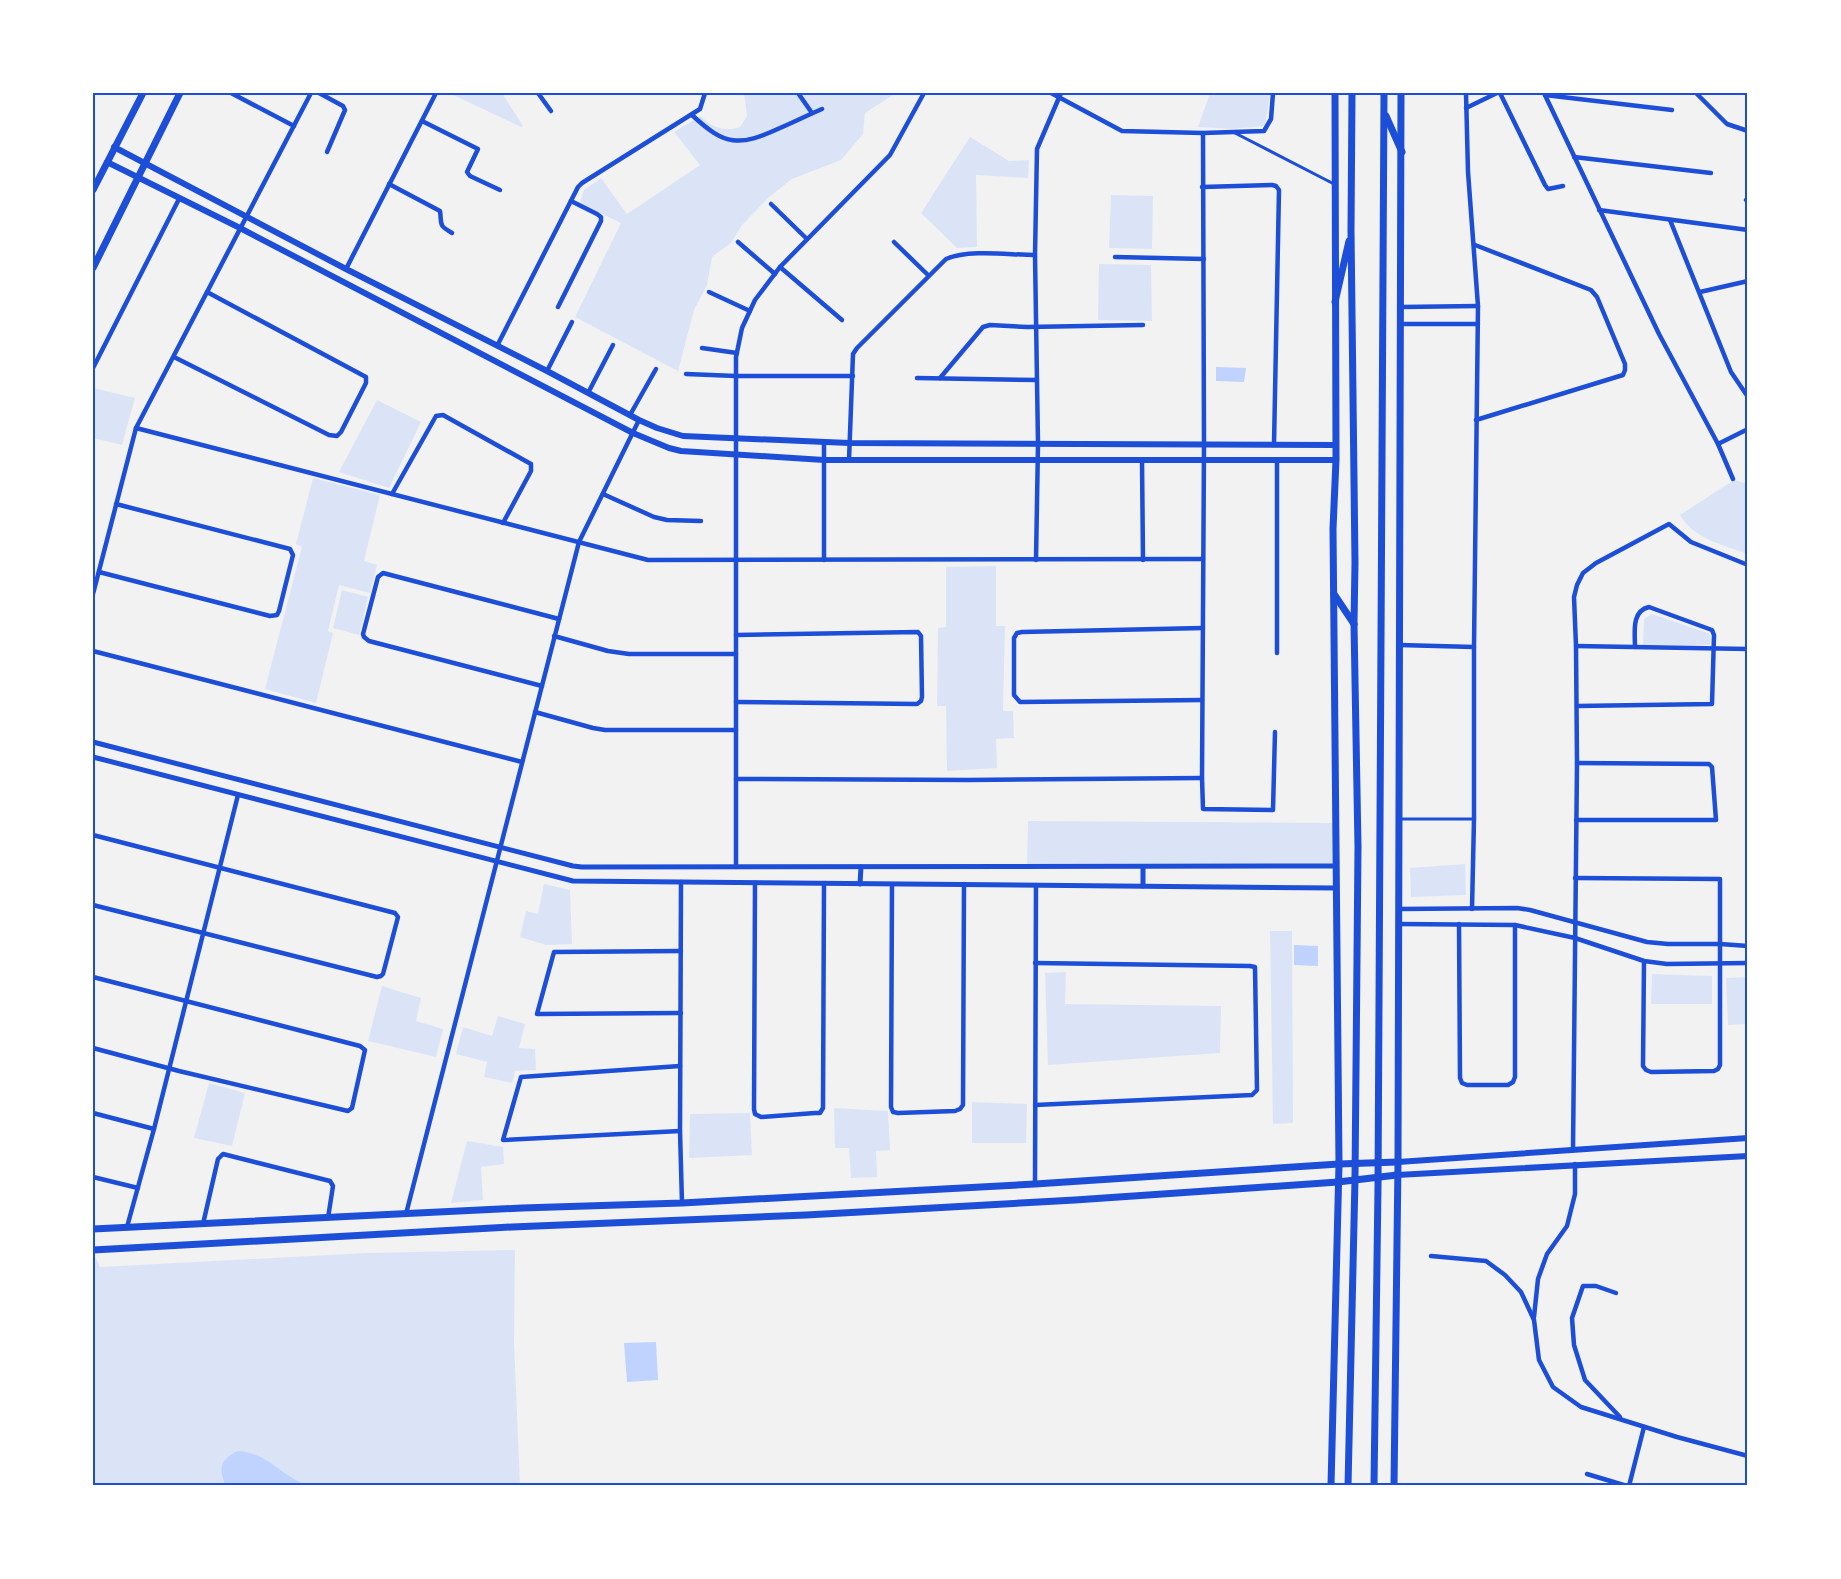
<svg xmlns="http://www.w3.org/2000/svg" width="1841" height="1579" font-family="Barlow,sans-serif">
<rect width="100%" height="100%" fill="#f2f2f2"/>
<g fill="#dbe4f7">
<polygon points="449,93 502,93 523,126 521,127"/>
<path d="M744,93H896L865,113L863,134L841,160L792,179L769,197L742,225L731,243L712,257L707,285L694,310L678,371L575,317L621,223L580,203L584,190L601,178L627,214L700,165L674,132L701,116C712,128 725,132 740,127L747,116Z"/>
<polygon points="1210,93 1270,93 1265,126 1232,129 1198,127"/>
<polygon points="970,137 1009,161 1029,160 1028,178 976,175 977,247 957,248 921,213"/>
<polygon points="1111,195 1153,196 1152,249 1109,248"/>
<polygon points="1099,264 1151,265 1152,321 1098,320"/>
<polygon points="93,388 135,398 122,445 93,438"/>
<polygon points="377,400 421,422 389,488 339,472"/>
<polygon points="313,478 380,495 364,561 377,565 370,593 339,585 328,631 333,633 316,703 265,689 302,547 296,544"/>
<path d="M1734,480L1748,484V554C1723,545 1694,539 1680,515Z"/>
<polygon points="996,566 996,626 1005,626 1003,711 1013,711 1014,738 996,739 997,768 947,771 946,706 937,706 938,628 946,627 946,567"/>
<polygon points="342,590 368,597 359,635 333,628"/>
<polygon points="1652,614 1708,633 1710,635 1710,645 1643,645 1644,619"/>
<polygon points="1028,821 1335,823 1336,866 1027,868"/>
<polygon points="1465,864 1466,895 1411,897 1410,868"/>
<polygon points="544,884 570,890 572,944 546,945 520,937 526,911 538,914"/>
<polygon points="1292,931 1293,1123 1273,1124 1270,931"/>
<polygon points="1066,972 1065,1004 1221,1006 1220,1053 1048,1065 1045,973"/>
<polygon points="1652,974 1712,976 1712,1004 1651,1004"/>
<polygon points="1748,977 1748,1024 1728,1025 1726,978"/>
<polygon points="382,986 421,998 416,1021 443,1029 436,1057 368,1041"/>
<polygon points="498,1016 525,1024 519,1048 535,1049 536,1070 515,1071 512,1083 484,1077 487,1062 456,1054 463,1027 492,1036"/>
<polygon points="209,1083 245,1093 232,1146 194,1138"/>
<polygon points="972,1102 1027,1104 1026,1143 972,1143"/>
<polygon points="834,1108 888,1111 890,1150 876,1151 877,1177 851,1178 849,1148 835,1148"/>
<polygon points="750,1113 752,1155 689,1158 690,1114"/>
<polygon points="467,1141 503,1147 504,1164 481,1167 483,1200 451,1203"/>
<polygon points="515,1250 514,1342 520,1486 93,1486 93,1258 96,1258 100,1267 367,1253"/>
</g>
<g fill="#bfd3fe">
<polygon points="1216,367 1246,368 1244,382 1216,381"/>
<polygon points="1294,945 1318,946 1318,966 1294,965"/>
<polygon points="656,1342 658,1380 627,1382 624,1343"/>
<path d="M238,1451C268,1453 281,1476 308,1486H226C218,1469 220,1459 238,1451Z"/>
</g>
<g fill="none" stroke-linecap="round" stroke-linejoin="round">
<g stroke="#1d4ed8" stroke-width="3">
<polyline points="1235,133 1334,184"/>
<polyline points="1401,819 1474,819"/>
</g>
<g stroke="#1d4ed8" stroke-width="4.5">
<polyline points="231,93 294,126"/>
<polyline points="319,93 343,106 345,110 327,152"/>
<polyline points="538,93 551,111"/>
<polyline points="798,93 812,113"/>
<polyline points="1051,93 1122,131 1203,133 1264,131 1271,119 1273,93"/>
<polyline points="1466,93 1468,172 1478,306 1474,647 1474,819 1472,909"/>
<polyline points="1500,93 1545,185 1548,189 1563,186"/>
<polyline points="1544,93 1659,334 1718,444 1733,479"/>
<polyline points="1696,93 1727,124 1748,131"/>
<polyline points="1545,95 1672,110"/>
<polyline points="1466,108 1497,93"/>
<path d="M692,115C725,146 739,147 780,128C794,122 808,115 822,109"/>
<polyline points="422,121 478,149 467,172 470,176 500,190"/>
<polyline points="1203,133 1204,445 1202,778 1203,809 1273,810 1275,732"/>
<polyline points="1574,157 1711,173"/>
<path d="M389,184L440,211C442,225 438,225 452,233"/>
<polyline points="1202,187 1272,185 1276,186 1279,190 1274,445"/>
<polyline points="1746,200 1748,201"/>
<polyline points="771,204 807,239"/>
<polyline points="1599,210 1748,230"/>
<polyline points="1670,220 1731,372 1748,397"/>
<polyline points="738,242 775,274"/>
<polyline points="894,242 928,275"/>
<polyline points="1475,245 1591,290 1597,297 1625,364 1625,370 1623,375 1476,420"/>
<polyline points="1115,257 1204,259"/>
<polyline points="780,267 842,320"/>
<polyline points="346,269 436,93"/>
<polyline points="709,292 750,311"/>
<polyline points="1700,292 1748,281"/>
<polyline points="558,307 601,221 601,217 597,214 571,201"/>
<polyline points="1401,307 1478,306"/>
<polyline points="1401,324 1478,324"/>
<polyline points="497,346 578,187 582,183 700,109 705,93"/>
<polyline points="702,348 737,353"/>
<polyline points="174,357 329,435 337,436 341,432 366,383 366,377 207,292"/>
<polyline points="93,368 179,199"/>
<polyline points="547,371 572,322"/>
<polyline points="686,374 736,376 853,376"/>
<polyline points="917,378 1037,380"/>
<polyline points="940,378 983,327 990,325 1027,327 1143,325"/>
<polyline points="588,393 613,345"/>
<polyline points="630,415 656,369"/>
<polyline points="136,428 648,560 1203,559"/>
<polyline points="1718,444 1748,429"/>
<path d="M849,460L853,354L857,348L946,259C971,249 1008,255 1035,255"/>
<polyline points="1142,460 1143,560"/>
<polyline points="1277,460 1277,653"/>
<polyline points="392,494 436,416 443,415 531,464 531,471 503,523"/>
<polyline points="603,494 654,517 667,520 701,521"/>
<polyline points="824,560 824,442"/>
<polyline points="1036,560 1038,444 1035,255 1037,149 1061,93"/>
<polyline points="99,572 270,616 277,615 279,611 293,555 290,549 116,504"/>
<polyline points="93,594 136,428 311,93"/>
<polyline points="736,635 918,632 921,636 922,697 921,701 917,704 736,702"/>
<polyline points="554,636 608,651 629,654 736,654"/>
<polyline points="1399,645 1474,647"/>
<polyline points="1576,646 1748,649"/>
<polyline points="93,651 522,762"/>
<polyline points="542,686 369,641 364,637 363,634 378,577 383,573 559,619"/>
<polyline points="1202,700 1020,702 1014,695 1014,638 1017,633 1022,632 1203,628"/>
<path d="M1577,706L1712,704L1714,635L1712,630L1649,607C1631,611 1635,633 1635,647"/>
<polyline points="535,712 593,728 605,730 736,730"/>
<polyline points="736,779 969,780 1202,778"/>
<polyline points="1576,820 1716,820 1712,767 1709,764 1577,763"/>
<polyline points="93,835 395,913 398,917 383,974 381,976 377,977 93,905"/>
<polyline points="736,867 736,357 742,328 755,300 780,267 890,155 924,93"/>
<polyline points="1575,878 1720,879 1720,1065 1718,1069 1714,1071 1651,1072 1646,1070 1643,1066 1644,961"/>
<polyline points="681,882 680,1131 682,1203"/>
<polyline points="755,883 754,1109 755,1114 761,1117 815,1113 820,1113 823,1108 824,883"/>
<polyline points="892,884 891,1107 893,1112 898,1113 955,1111 960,1109 963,1105 964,884"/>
<polyline points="1399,909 1517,908 1530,910 1647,942 1668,944 1720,944 1748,946"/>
<polyline points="1399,924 1515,925 1575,938 1644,961 1667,964 1748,963"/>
<polyline points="1459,924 1460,1078 1462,1083 1467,1085 1508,1085 1513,1082 1515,1077 1515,925"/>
<polyline points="93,977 360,1046 365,1050 352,1108 348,1111 179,1071 93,1048"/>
<polyline points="681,1013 537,1014 554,952 681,951"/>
<polyline points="1035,1105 1252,1095 1257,1090 1255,967 1250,966 1035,963"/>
<polyline points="93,1113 154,1129"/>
<polyline points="680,1131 503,1140 521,1077 680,1066"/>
<polyline points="1573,1150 1577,763 1576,646 1574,597 1577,585 1583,573 1596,563 1669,524 1691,542 1748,565"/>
<polyline points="93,1177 138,1188"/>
<polyline points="1035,1184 1036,885"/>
<polyline points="406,1214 579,542 639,420"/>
<polyline points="203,1224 218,1159 223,1154 330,1181 333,1186 328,1218"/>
<polyline points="127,1227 154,1129 238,795"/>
<polyline points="1431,1256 1486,1261 1505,1275 1521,1292 1534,1320 1539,1360 1553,1387 1581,1407 1677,1437 1748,1456"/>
<polyline points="1616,1293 1596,1286 1583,1286 1572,1318 1574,1345 1585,1380 1620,1417"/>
<polyline points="1534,1317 1538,1279 1547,1254 1567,1226 1575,1194 1575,1164"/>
<polyline points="1587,1474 1627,1486"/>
<polyline points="1629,1486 1644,1427"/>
</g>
<g stroke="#1d4ed8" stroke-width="5">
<polyline points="93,742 573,866 582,867 1336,866"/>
<polyline points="93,757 573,881 1336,888"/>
<polyline points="860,884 861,867"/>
<polyline points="1143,886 1143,868"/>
</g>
<g stroke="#1d4ed8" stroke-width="6">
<polyline points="114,147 346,269 547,371 639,420 657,428 683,436 849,443 1335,445"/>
<polyline points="107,162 240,228 633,433 669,448 681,451 824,460 1336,460"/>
<polyline points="1398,1162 1748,1138"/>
<polyline points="1397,1175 1748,1156"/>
</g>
<g stroke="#1d4ed8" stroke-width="7">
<polyline points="93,190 143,93"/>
<polyline points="93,268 180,93"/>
<polyline points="93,1229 522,1208 682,1203 1035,1184 1339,1164 1398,1162"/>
<polyline points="93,1250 512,1227 806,1215 1075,1200 1338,1182 1397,1175"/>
<polyline points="1331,1486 1339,1164 1333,529 1336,460 1335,93"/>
<polyline points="1394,1486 1398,1162 1401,93"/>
</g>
<g stroke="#1d4ed8" stroke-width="7">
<polyline points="1386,116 1402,152"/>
<polyline points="1335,302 1349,241"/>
<polyline points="1334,594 1354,624"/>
<polyline points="1348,1486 1355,1179 1358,847 1354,624 1355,563 1351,230 1352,93"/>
<polyline points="1374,1486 1378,1186 1384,93"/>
</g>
</g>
<rect width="1841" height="1579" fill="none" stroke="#ffffff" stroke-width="189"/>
<rect x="94" y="94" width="1652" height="1390" fill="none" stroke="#1d4ed8" stroke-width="2"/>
</svg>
